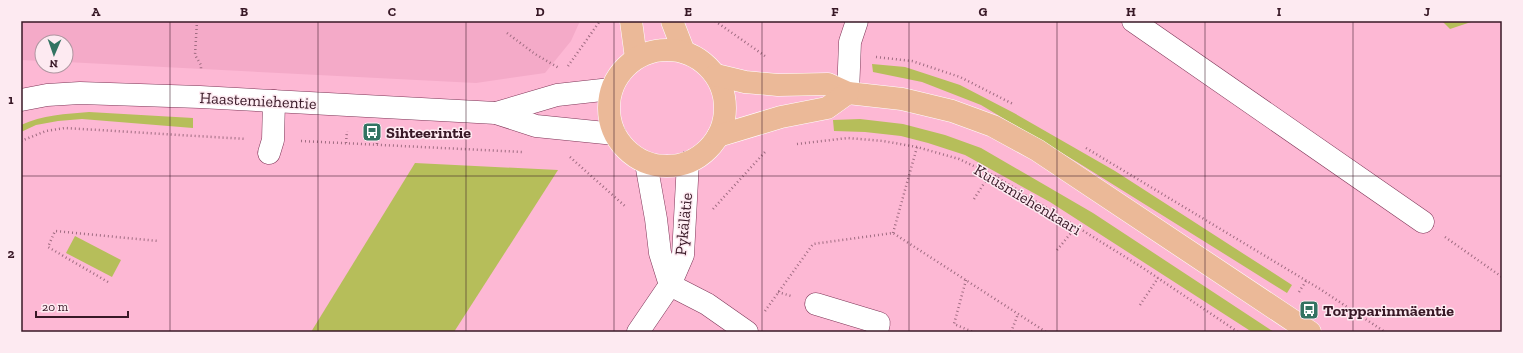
<svg xmlns="http://www.w3.org/2000/svg" width="1523" height="353" font-family="'Zilla Slab',serif">
<rect width="100%" height="100%" fill="#fdb8d4"/>
<polygon fill="#f4aac8" points="21,21 580,21 571,41 545,73 476,83 66,62 66,42 42,42 42,61 21,60"/>
<g fill="#b6be5a">
<polygon points="1442,21 1474,21 1450,29"/>
<polygon points="872,64 905,67 960,85 1014,113 1115,171 1292,285 1287,293 1077,162 981,105 922,82 873,72"/>
<path d="M89,112L193,118V128L82,119L58,121L36,125L21,132V125C42,115 66,114 89,112Z"/>
<polygon points="860,119 903,124 945,135 981,148 1093,213 1274,332 1252,332 1050,202 965,155 928,143 901,136 865,132 834,131 833,120"/>
<polygon points="415,163 558,170 454,332 311,332"/>
<polygon points="75,236 121,260 112,277 66,253"/>
</g>
<g fill="none" stroke-linecap="round" stroke-linejoin="round">
<g stroke="#7e3557" stroke-width="23">
<g id="minor">
<polyline points="1133,21 1423,222"/>
<polyline points="848,93 850,42 857,21"/>
<polyline points="21,100 47,95 80,93 200,97 496,113 536,126 615,134"/>
<polyline points="496,113 557,95 611,89"/>
<polyline points="269,153 273,140 274,101"/>
<polyline points="646,163 656,219 660,253 670,285"/>
<polyline points="670,285 683,255 688,162"/>
<polyline points="816,304 879,323 877,332"/>
<polyline points="638,332 670,285 707,304 747,332"/>
</g>
</g>
<g stroke="#fff" stroke-width="23">
<g id="major">
<polyline points="631,21 636,58"/>
<polyline points="672,21 684,52"/>
<circle cx="667" cy="108" r="58"/>
<polyline points="716,75 745,82 778,85 828,84 848,93 902,99 952,111 993,126 1037,150 1310,332"/>
<polyline points="718,136 781,117 827,108 848,93"/>
</g>
</g>
<g stroke="#9f6b81" stroke-width="2.5" stroke-dasharray="1 3" stroke-linecap="butt">
<polyline points="197,21 195,55 201,65 201,71"/>
<polyline points="715,21 765,56"/>
<polyline points="507,33 535,54 559,68"/>
<polyline points="876,57 912,61 960,77 1013,104"/>
<polyline points="568,66 600,21"/>
<polyline points="21,141 46,131 65,128 246,139"/>
<polyline points="301,141 523,152"/>
<polyline points="346,143 347,131"/>
<polyline points="377,144 377,133"/>
<polyline points="797,144 848,138 883,141 917,147 959,159 995,176 1143,268 1238,332"/>
<polyline points="1086,148 1320,289 1385,332"/>
<polyline points="570,157 626,207"/>
<polyline points="974,199 990,174"/>
<polyline points="713,209 765,152 767,152"/>
<polyline points="893,233 917,147"/>
<polyline points="1445,237 1502,277"/>
<polyline points="1057,250 1076,227"/>
<polyline points="966,280 954,324 973,332"/>
<polyline points="108,282 48,247 55,231 158,241"/>
<polyline points="778,292 791,296"/>
<polyline points="1299,292 1306,281"/>
<polyline points="1140,305 1158,278"/>
<polyline points="765,311 813,244 893,233 1046,332"/>
<polyline points="1011,332 1018,314"/>
</g>
<use href="#minor" stroke="#fff" stroke-width="22"/>
<use href="#major" stroke="#ebb998" stroke-width="22"/>
</g>
<path fill="none" stroke="#381826" stroke-width="1" stroke-opacity="0.55" d="M170,21V332M318,21V332M466,21V332M614,21V332M762,21V332M909,21V332M1057,21V332M1205,21V332M1353,21V332M21,176H1502"/>
<defs>
<g id="bus-square" transform="scale(1)"><rect x="-9" y="-9" width="18" height="18" rx="4" fill="#337362" stroke="#fdeaf1"/><path d="M-5-6H5V4H4V6H2V4H-2V6H-4V4H-5ZM-3.5-4V0h7V-4ZM-3.5 1.2v1.5H-2V1.2ZM2 1.2v1.5H3.5V1.2Z" fill="#fff"/></g>
</defs>
<g fill-rule="evenodd">
<use href="#bus-square" x="372" y="132"/>
<use href="#bus-square" x="1309" y="310"/>
</g>
<g text-anchor="middle" stroke-width="3" stroke-linejoin="round" paint-order="stroke">
<g font-size="16" fill="#381826" stroke="#fdeaf1">
<text transform="translate(258 100) rotate(3)" y="6">Haastemiehentie</text>
<text transform="translate(1028 199) rotate(31)" y="6">Kuusmiehenkaari</text>
<text transform="translate(683 224) rotate(-84)" y="6">Pykälätie</text>
</g>
<g font-size="16" font-weight="bold" fill="#381826" stroke="#fdeaf1" text-anchor="start">
<text x="386" y="138">Sihteerintie</text>
<text x="1323" y="316">Torpparinmäentie</text>
</g>
</g>
<rect width="1523" height="353" fill="none" stroke="#fdeaf1" stroke-width="44"/>
<g transform="translate(54 54) rotate(182)"><circle r="19" fill="#fdeaf1" stroke="#ae96a0"/>
<path d="M0-3L7 15L0 10L-7 15Z" fill="#337362"/>
<text y="-6" font-size="11" font-weight="bold" text-anchor="middle" fill="#381826">N</text>
</g>
<path d="M36 311v6h92v-6" fill="none" stroke="#381826" stroke-width="2"/>
<text x="42" y="311" font-size="12" fill="#381826" stroke="#fdeaf1" stroke-width="3" paint-order="stroke">20 m</text>
<rect x="22" y="22" width="1479" height="309" fill="none" stroke="#381826" stroke-width="1.5"/>
<g font-size="13" text-anchor="middle" font-weight="bold" fill="#381826">
<text x="96" y="16">A</text>
<text x="244" y="16">B</text>
<text x="392" y="16">C</text>
<text x="540" y="16">D</text>
<text x="688" y="16">E</text>
<text x="835" y="16">F</text>
<text x="983" y="16">G</text>
<text x="1131" y="16">H</text>
<text x="1279" y="16">I</text>
<text x="1427" y="16">J</text>
<text x="11" y="104">1</text>
<text x="11" y="258">2</text>
</g>
</svg>
